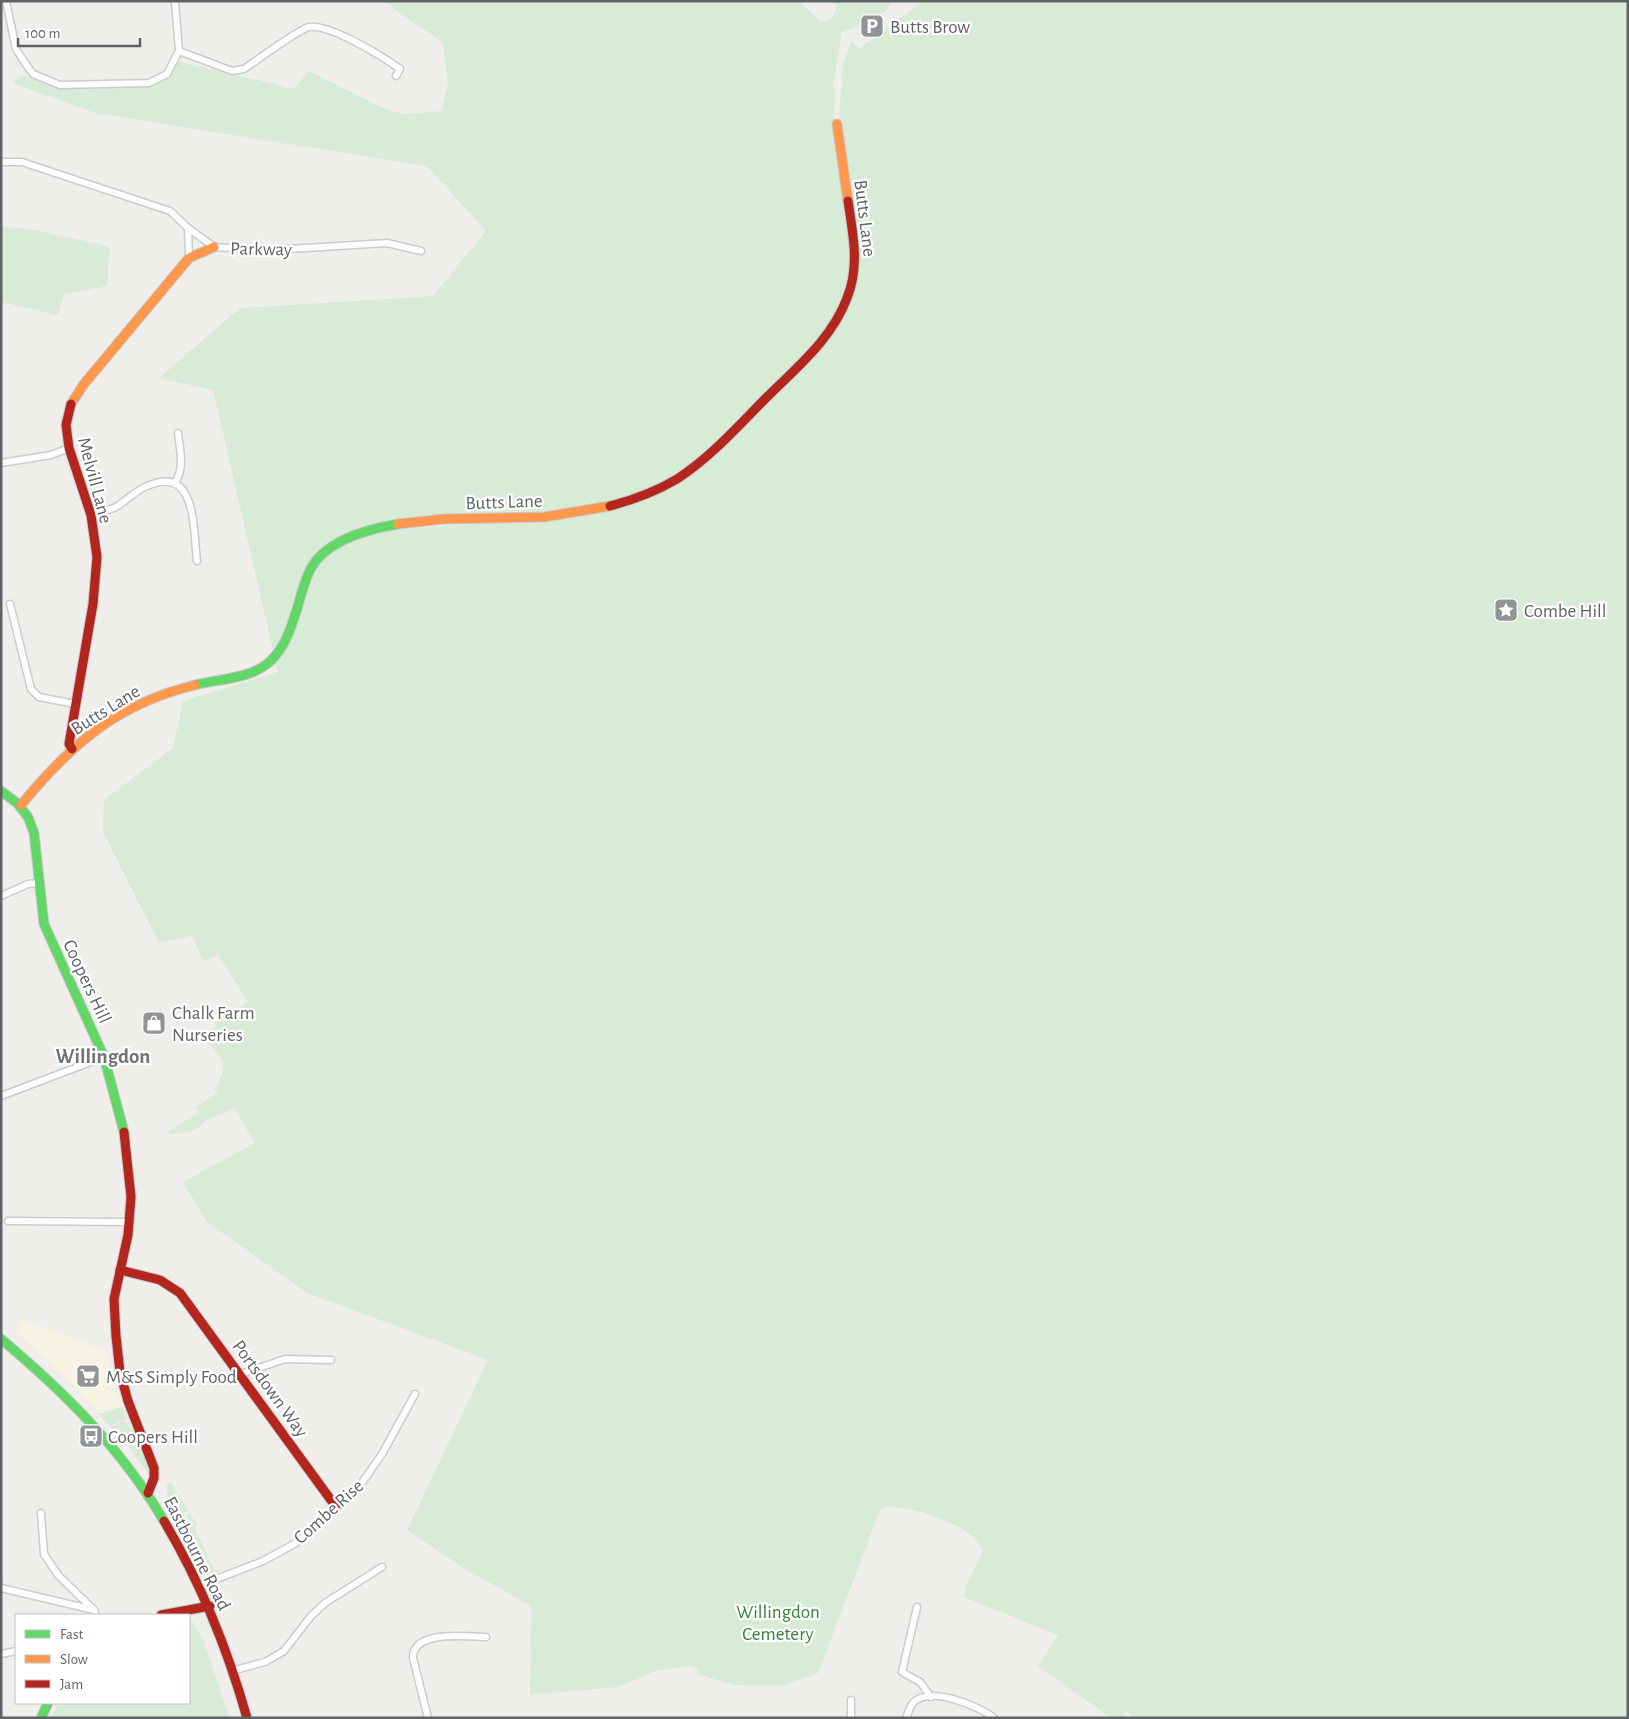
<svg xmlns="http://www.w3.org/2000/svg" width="1629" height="1719" font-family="'Alegreya Sans',sans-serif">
<rect width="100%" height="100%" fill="#efeeea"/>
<polygon fill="#f7f3e4" points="21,1319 107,1351 110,1371 122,1407 101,1413 16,1331"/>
<g fill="#d8ebd6" fill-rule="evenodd">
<path d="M383,1H799L821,22L833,17L837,6L830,1H893L886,11L853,29L842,31L833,87L835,89L834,118L839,121L843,64L851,41L860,48L924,1H1628V1718H1134L1126,1710L1123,1718H1111L1038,1666L1058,1635L964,1597L966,1586L983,1551C978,1542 972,1535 962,1529C948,1519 896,1502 881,1508L818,1673L784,1686L736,1685L697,1674L699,1669L690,1666L655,1671L618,1687L530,1695L531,1606L465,1569L407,1530L488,1360L307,1293L207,1222L183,1182L255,1143L234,1108L205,1121L196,1130L170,1135L167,1132L199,1112L196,1107L218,1093L215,1089L222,1075L223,1060L202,1034L217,1026L215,1023L248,1002L218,955L203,961L192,936L159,943L103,832L104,800L173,748L183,701L278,672L213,390L159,378L240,308L433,296L486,231L427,166L95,113L12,83L23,75L60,87L92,88L158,80L179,61C217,72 256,79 294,89L309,71L389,111L406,114L441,111L448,85L443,43ZM420,515L423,519L493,522L396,530Z"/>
<polygon points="1,226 40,231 110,247 107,286 64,294 58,315 1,302"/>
<polygon points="122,1407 127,1418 110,1426 97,1413 101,1413"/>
<path d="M124,1421C135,1426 144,1457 149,1468L148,1473L124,1440L111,1427Z"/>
<polygon points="170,1481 188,1511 180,1515 167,1495 167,1485"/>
<polygon points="190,1514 197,1525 195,1529 214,1570 220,1571 212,1574 202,1549 200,1550 182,1519"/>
<polygon points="189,1621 192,1621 204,1641 229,1718 51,1718 58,1703 189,1703"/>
</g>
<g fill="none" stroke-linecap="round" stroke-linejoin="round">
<g stroke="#cbcccc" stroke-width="9">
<g id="street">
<polyline points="6,1 16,49 25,63 33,74 60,85 149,83 167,74 179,51 175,1"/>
<path d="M179,51L232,71L244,69C256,61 299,29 309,27C330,24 382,56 400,69L396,76"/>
<polyline points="1,162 22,162 170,211 188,228 214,247 273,250 387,243 421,251"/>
<polyline points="188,228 189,258"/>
<polyline points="1,463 51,455 69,448"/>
<path d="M175,483C185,467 180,450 178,433"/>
<path d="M91,515C99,512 108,511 116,507C126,501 134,492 145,487C197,462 193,528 197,561"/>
<polyline points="10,604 31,689 39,697 75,704"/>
<polyline points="1,896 28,884 38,883"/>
<polyline points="1,1096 104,1057"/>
<polyline points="8,1221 130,1222"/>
<polyline points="241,1374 285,1359 331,1360"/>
<polyline points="41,1513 44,1554 58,1575 94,1610"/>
<polyline points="201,1585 263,1561 296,1543 357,1490 382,1454 415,1394"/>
<polyline points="1,1588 94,1610 96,1615"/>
<polyline points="917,1607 902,1672 920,1682 931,1697"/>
<polyline points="1,1654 16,1651"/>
<polyline points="235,1670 265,1662 284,1651 311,1616 325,1603 382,1567"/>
<polyline points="851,1700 851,1718"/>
<path d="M428,1718L413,1658C412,1630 466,1636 486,1637"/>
<path d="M906,1718C908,1714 910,1706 913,1703C929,1685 979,1706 994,1718"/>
</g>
</g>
<g stroke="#cacacb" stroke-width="11">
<g id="fast">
<path d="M195,685C218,679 248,679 267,664C282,652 289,635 294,618C300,602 303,583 311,568C327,540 368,529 398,524"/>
<polyline points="1,791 17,803 28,817 34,833 44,924 104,1057 124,1132"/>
<path d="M1,1339C64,1392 122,1449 164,1521"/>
<polyline points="41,1718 48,1703"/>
</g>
</g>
<g stroke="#cacacb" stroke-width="11">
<g id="slow">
<polyline points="837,124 848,201"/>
<polyline points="71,404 84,384 189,258 214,247"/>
<polyline points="398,524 444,519 544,517 610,506"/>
<path d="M21,805C71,744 117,704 195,685"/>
</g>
</g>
<g stroke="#cacacb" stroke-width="11">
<g id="jam">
<polyline points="71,404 66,425 69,448 91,515 97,557 93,604 69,744 72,749"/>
<path d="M610,506C633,500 657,491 677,479C711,457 738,426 767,397C796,368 832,339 847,298C860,266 853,235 848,201"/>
<polyline points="124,1132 131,1197 128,1235 114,1299 116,1336 120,1372 128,1401 154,1468 154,1478 148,1493"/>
<polyline points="120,1270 160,1280 180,1293 336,1507"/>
<path d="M164,1521C202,1585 227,1647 247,1718"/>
<polyline points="161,1615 210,1606"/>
</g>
</g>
<use href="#street" stroke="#fdfcfc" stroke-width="6"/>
<use href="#fast" stroke="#63d668" stroke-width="9"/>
<use href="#slow" stroke="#ff974d" stroke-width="9"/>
<use href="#jam" stroke="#b3261e" stroke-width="9"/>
</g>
<defs>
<g id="parking-square" transform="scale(1.25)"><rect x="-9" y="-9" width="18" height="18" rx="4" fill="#919496" stroke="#fff"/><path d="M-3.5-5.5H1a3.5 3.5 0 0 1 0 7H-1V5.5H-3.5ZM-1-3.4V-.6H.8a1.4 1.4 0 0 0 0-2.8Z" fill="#fff"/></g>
<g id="sight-square" transform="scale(1.25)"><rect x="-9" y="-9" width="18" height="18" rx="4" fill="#919496" stroke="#fff"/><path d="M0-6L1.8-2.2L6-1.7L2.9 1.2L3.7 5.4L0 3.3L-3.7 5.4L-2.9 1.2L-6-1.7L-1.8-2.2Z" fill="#fff"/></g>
<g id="shop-square" transform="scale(1.25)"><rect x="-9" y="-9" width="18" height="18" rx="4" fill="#919496" stroke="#fff"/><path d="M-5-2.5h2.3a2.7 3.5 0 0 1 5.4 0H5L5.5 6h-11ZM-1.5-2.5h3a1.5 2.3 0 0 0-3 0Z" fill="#fff"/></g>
<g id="supermarket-square" transform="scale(1.25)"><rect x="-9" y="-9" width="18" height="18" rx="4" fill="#919496" stroke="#fff"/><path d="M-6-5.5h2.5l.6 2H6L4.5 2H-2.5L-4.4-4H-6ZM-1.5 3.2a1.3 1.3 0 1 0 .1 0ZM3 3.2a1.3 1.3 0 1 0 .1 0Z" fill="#fff"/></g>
<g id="bus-square" transform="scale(1.25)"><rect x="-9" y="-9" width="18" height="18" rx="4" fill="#919496" stroke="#fff"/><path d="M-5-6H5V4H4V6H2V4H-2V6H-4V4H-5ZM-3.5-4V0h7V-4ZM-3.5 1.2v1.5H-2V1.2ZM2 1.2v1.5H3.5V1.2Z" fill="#fff"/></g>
</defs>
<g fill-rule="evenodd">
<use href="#parking-square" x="872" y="26"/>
<use href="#sight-square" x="1506" y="610"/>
<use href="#shop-square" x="154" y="1023"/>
<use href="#supermarket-square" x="88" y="1376"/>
<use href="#bus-square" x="91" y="1436"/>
</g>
<g text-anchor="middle" stroke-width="4.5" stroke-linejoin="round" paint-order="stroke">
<g font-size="19" fill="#5f6368" stroke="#fff" text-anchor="start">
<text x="890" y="33">Butts Brow</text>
<text x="1524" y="617">Combe Hill</text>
<text x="172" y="1019">Chalk Farm<tspan x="172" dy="22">Nurseries</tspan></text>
<text x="106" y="1383">M&amp;S Simply Food</text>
<text x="108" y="1443">Coopers Hill</text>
</g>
<g font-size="19" fill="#5f6368" stroke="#fff">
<text transform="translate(866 218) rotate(83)" y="7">Butts Lane</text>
<text transform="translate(261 248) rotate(1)" y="7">Parkway</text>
<text transform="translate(96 480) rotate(75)" y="7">Melvill Lane</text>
<text transform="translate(504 501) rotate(-2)" y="7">Butts Lane</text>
<text transform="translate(105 709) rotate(-32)" y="7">Butts Lane</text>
<text transform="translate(88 981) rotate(65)" y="7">Coopers Hill</text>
<text transform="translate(271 1388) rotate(54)" y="7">Portsdown Way</text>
<text transform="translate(328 1511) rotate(-42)" y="7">Combe Rise</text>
<text transform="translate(198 1553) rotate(63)" y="7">Eastbourne Road</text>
</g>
<g font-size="19" fill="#348238" stroke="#fff">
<text x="778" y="1618">Willingdon<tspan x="778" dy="22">Cemetery</tspan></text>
</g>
<g font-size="21" font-weight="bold" fill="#70757a" stroke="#fff">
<text x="103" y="1063">Willingdon</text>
</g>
</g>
<rect width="1629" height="1719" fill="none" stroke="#5f6368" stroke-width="5"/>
<rect x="15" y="1614" width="175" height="90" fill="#ffffff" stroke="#bfc1c3"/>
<rect x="25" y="1630" width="25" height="8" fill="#63d668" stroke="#bfc1c3"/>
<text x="60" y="1639" font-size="15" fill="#5f6368">Fast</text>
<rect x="25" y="1655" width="25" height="8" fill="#ff974d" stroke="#bfc1c3"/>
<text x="60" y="1664" font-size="15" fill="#5f6368">Slow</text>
<rect x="25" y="1680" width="25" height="8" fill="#b3261e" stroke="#bfc1c3"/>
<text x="60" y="1689" font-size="15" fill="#5f6368">Jam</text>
<path d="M18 38v8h122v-8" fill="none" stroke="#5f6368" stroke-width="2.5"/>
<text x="25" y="38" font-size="15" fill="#5f6368" stroke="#ffffff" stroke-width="4" paint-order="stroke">100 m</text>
</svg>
